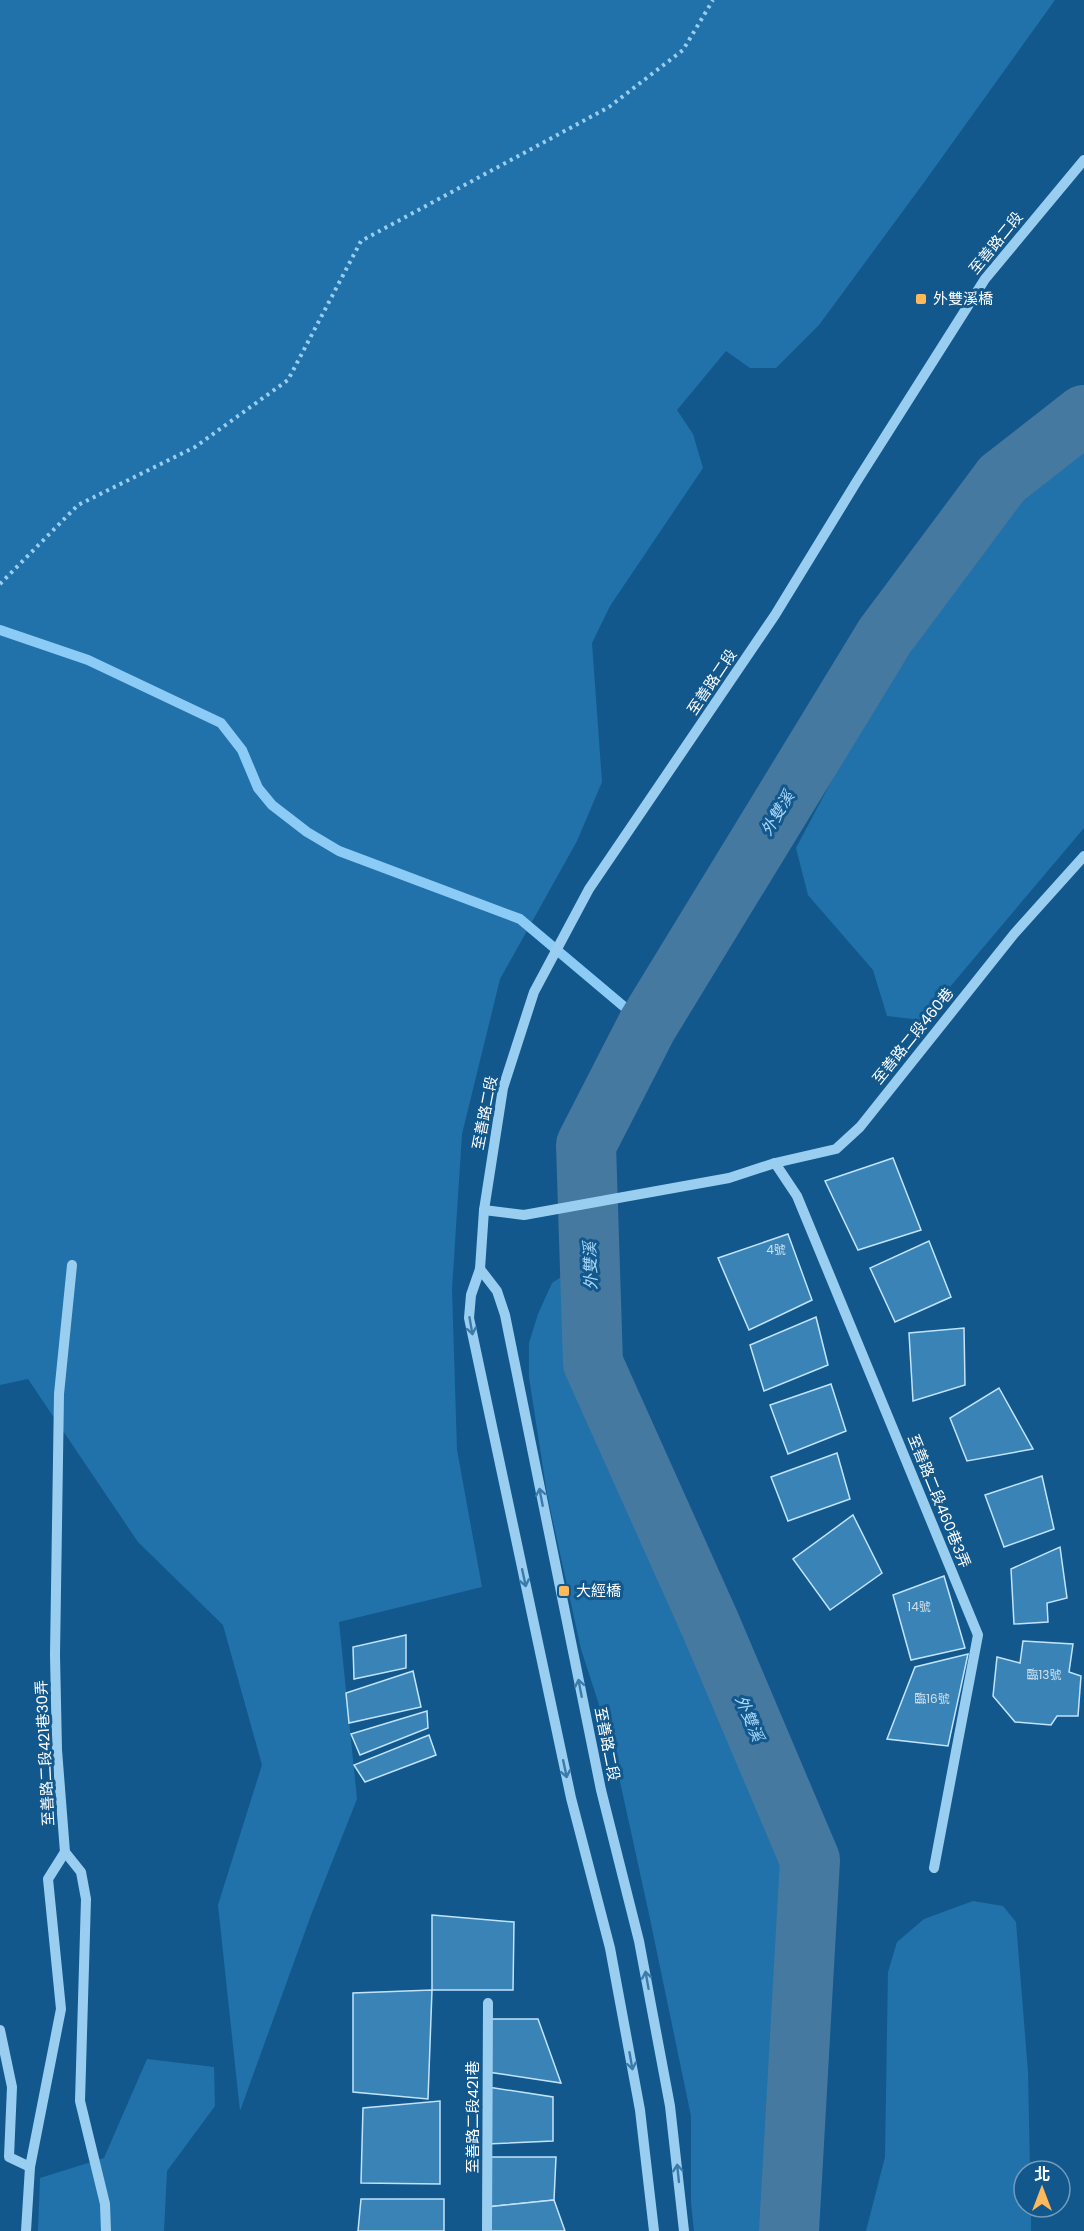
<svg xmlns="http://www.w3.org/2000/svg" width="1084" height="2231" font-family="Poppins,'Noto Sans TC',sans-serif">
<rect width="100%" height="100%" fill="#12588d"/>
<g fill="#2172aa">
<polygon points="0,0 1055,0 925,181 819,325 776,368 750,368 726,351 677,410 693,434 703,468 610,606 592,643 602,782 577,841 500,979 462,1134 452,1289 457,1450 482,1587 339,1622 357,1799 311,1915 240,2111 218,1905 262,1765 223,1625 138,1542 28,1379 0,1385"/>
<polygon points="1084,452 1084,828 922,1020 887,1016 873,970 808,895 796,848 857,733 1010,502"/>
<polygon points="561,1277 572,1278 577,1292 572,1326 573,1357 651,1550 752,1782 788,1880 771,2231 694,2231 691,2203 691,2116 649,1914 612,1745 581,1649 547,1494 529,1377 529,1343 538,1314 552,1283"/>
<polygon points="973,1901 1003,1906 1016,1922 1028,2072 1030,2171 1024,2171 1024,2207 1031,2207 1031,2231 866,2231 885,2157 888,1972 897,1942 924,1919"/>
<polygon points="147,2059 214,2067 215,2106 167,2171 164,2231 38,2231 40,2178 104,2158"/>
</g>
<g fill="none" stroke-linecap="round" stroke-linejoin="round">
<polyline stroke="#8ccbf5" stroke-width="10" points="0,630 88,660 221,723 242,750 258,788 272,805 307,832 339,851 520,919 647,1026"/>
<polyline stroke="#4679a0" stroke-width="60" points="789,2231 810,1860 710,1624 593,1363 586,1145 647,1026 885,636 1002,479 1084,415"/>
</g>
<g fill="#3a83b6" stroke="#c1e4fc" stroke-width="1.5">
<polygon points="893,1158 921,1230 858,1250 825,1181"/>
<polygon points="788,1234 812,1300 749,1330 718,1258"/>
<polygon points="929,1241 951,1297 895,1322 870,1268"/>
<polygon points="816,1317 828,1365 764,1391 750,1345"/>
<polygon points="964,1328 965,1385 913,1401 909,1333"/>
<polygon points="831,1384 846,1431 788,1454 770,1405"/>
<polygon points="999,1388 1033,1449 967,1461 950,1418"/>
<polygon points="837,1453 850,1499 788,1521 771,1477"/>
<polygon points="1042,1476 1054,1529 1004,1547 985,1495"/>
<polygon points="853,1515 882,1573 830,1610 793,1559"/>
<polygon points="1060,1547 1067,1598 1047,1603 1048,1622 1014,1624 1011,1569"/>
<polygon points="944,1576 965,1648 911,1660 893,1595"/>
<polygon points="406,1635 406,1668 354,1679 353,1647"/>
<polygon points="1023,1641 1073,1644 1069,1672 1081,1676 1078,1716 1057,1716 1051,1725 1015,1722 993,1696 997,1657 1020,1663"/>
<polygon points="968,1654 948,1746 887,1739 915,1667"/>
<polygon points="413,1671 421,1707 349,1723 346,1693"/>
<polygon points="427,1711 428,1728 360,1755 351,1734"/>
<polygon points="429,1735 436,1755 365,1782 354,1765"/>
<polygon points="432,1915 514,1922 513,1990 432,1990"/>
<polygon points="432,1990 428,2099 353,2092 353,1993"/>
<polygon points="488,2019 538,2019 561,2083 488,2072"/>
<polygon points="488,2087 553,2097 553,2141 487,2144"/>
<polygon points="440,2101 440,2184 361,2183 363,2108"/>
<polygon points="487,2157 556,2157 554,2200 487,2207"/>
<polygon points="361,2199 444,2199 444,2231 358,2231"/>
<polygon points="554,2200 565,2231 487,2231 487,2207"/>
</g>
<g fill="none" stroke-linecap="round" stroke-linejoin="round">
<polyline stroke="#9acef1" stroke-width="4" stroke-dasharray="3 4.5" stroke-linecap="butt" points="0,584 78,505 195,447 288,380 361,241 609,107 683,50 713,0"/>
<g stroke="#9acef1" stroke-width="10">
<polyline points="775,1163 797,1196 978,1635 934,1868"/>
<polyline points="484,1210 524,1215 729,1178 775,1163 836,1149 860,1127 1014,934 1084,856"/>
<polyline points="72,1265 59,1394 55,1655 57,1750 65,1852 81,1872 86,1899 80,2101 105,2204 106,2231"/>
<polyline points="480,1269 497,1291 505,1315 601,1790 639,1941 670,2106 684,2231"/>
<polyline points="0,2030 12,2087 9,2157 30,2167"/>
<polyline points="26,2231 30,2167 61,2009 48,1879 65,1852"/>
<polyline points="487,2231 488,2003"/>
<polyline points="654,2231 640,2110 610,1948 571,1798 469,1318 471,1295 480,1269 484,1210 503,1088 534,992 589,889 775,615 857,481 985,279 1084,160"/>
</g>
</g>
<defs><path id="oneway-shaft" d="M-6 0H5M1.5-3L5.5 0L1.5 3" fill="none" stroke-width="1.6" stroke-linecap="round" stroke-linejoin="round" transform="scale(1.5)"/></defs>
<g stroke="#3b7bab">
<use href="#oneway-shaft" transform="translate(471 1326) rotate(80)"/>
<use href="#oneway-shaft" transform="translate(541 1497) rotate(-101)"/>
<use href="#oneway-shaft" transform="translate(524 1578) rotate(78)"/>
<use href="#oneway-shaft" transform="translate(580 1688) rotate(-101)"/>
<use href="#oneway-shaft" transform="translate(565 1769) rotate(78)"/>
<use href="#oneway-shaft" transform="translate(647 1980) rotate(-100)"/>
<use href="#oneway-shaft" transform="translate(631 2061) rotate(80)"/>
<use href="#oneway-shaft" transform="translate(678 2173) rotate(-96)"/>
</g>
<g fill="#ffb95b" stroke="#12588d" stroke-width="2">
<rect x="915" y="293" width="12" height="12" rx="3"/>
<rect x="558" y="1585" width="12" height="12" rx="3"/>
</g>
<g text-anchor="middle" stroke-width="6" stroke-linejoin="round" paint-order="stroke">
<g font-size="12" fill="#cee0ed">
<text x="776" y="1254">4號</text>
<text x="919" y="1611">14號</text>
<text x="1044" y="1679">臨13號</text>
<text x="932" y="1703">臨16號</text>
</g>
<g font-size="15" fill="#fff" stroke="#12588d">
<text transform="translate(996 243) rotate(-51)" y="5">至善路二段</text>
<text transform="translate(712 682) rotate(-56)" y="5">至善路二段</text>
<text transform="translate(913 1036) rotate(-51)" y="5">至善路二段460巷</text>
<text transform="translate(485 1113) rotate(-79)" y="5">至善路二段</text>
<text transform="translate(939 1501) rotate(68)" y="5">至善路二段460巷3弄</text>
<text transform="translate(607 1744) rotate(79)" y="5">至善路二段</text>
<text transform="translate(45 1753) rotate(-93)" y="5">至善路二段421巷30弄</text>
<text transform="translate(473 2117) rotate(-90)" y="5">至善路二段421巷</text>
</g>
<g font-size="15" fill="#fff" stroke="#12588d" text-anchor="start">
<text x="933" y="304">外雙溪橋</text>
<text x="576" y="1596">大經橋</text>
</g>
<g font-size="16" font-style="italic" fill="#a6d7f9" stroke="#12588d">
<text transform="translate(777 813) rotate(-59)" y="6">外雙溪</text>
<text transform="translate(590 1266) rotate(-92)" y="6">外雙溪</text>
<text transform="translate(750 1718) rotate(67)" y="6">外雙溪</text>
</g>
</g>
<g transform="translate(1042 2189)"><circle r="28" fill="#12588d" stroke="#719bbb" stroke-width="1.5"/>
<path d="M0-4.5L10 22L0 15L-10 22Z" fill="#ffb95b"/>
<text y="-9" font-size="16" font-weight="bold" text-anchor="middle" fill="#ffffff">北</text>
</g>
</svg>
